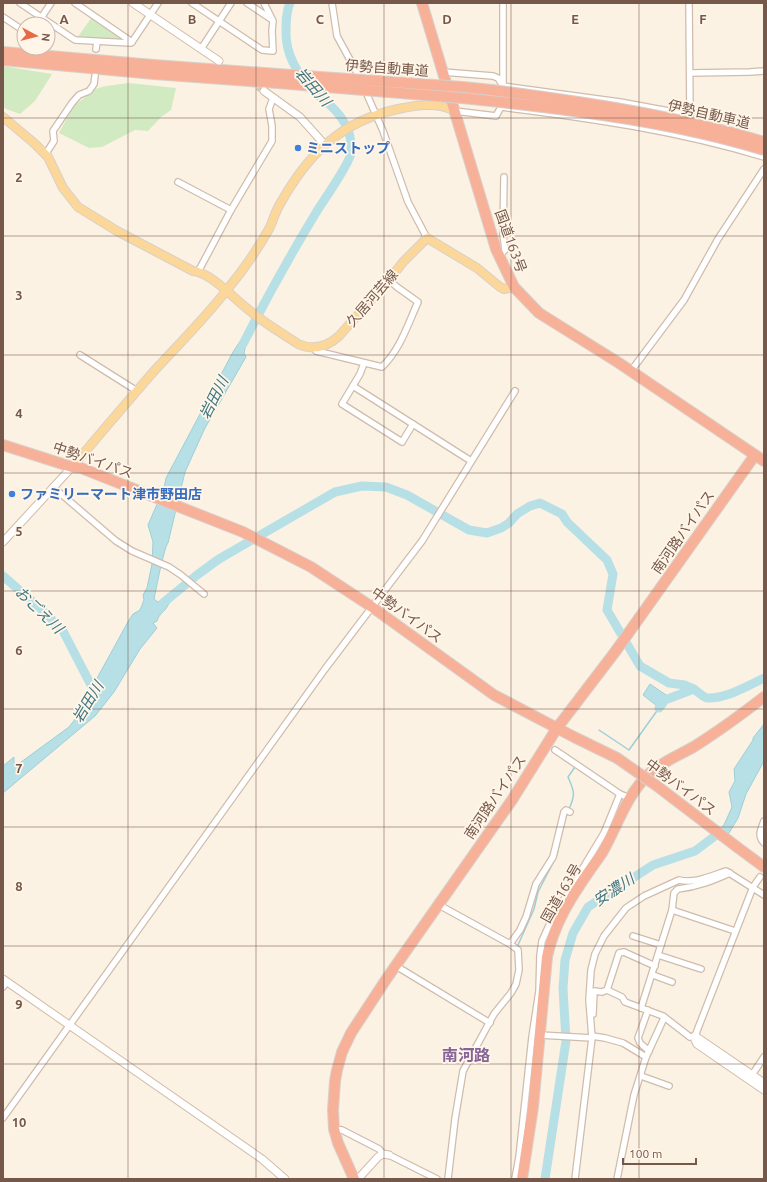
<svg xmlns="http://www.w3.org/2000/svg" width="767" height="1182" font-family="Ubuntu,'Noto Sans JP',sans-serif">
<rect width="100%" height="100%" fill="#fcf2e3"/>
<g fill="#d2eac1">
<polygon points="92,17 122,37 121,41 77,38"/>
<polygon points="3,66 52,74 35,101 20,114 6,109 3,106"/>
<polygon points="129,83 176,88 171,110 161,117 148,131 135,130 102,147 89,148 59,133 73,107 95,89 106,86"/>
</g>
<g fill="#b7e0e6" stroke="#9dcfd8">
<path d="M250,326L244,353L246,357L205,428L185,472L168,543C164,547 156,590 154,599L158,602L177,593C173,597 170,601 167,607C164,612 159,614 157,621L153,623L157,628L140,649L114,692L95,716L3,793V766L14,757V762L17,765L69,727L79,714L96,680L129,620L133,614L140,610L144,600L143,595L147,588L152,564L153,542L148,525L164,488L166,478L233,352Z"/>
<polygon points="650,684 669,697 676,693 677,697 666,703 661,709 643,695"/>
<polygon points="764,724 764,761 746,794 738,818 729,833 704,843 724,825 732,807 729,792 735,781 734,769 753,740 753,738"/>
</g>
<g fill="none" stroke-linecap="round" stroke-linejoin="round">
<g stroke="#9dcfd8" stroke-width="1.5">
<polyline points="599,730 629,750 659,708"/>
<path d="M569,809C576,794 574,791 568,777L575,767"/>
<polyline points="564,822 568,812"/>
<polyline points="518,945 534,909 538,892 557,855 562,830"/>
</g>
<g stroke="#b7e0e6" stroke-width="9">
<path d="M243,344C266,299 291,254 317,211C324,200 350,163 351,153C353,134 344,118 330,105C325,100 319,97 314,91C298,75 286,56 286,33C286,22 286,12 290,3"/>
<polyline points="3,576 41,609 63,631 94,691"/>
<polyline points="163,603 197,575 219,559 335,492 362,486 386,487 407,495 469,530 487,533 501,528 509,523 517,514 530,506 540,503 562,514 567,522 607,560 613,574 607,610 640,666 669,683 685,685 694,689"/>
<path d="M659,708L665,700L694,689C698,692 703,697 707,698C725,699 748,686 764,678"/>
<polyline points="545,1179 566,1041 563,988 565,960 573,933 588,907 653,865 695,851 719,833"/>
</g>
<polyline stroke="#daccbc" stroke-width="7" stroke-dasharray="7 3.5" stroke-linecap="butt" points="249,81 264,91"/>
<g stroke="#d0bcac" stroke-width="8">
<g id="street">
<polyline points="20,3 75,40 131,43 132,42"/>
<polyline points="75,3 132,42"/>
<polyline points="192,3 262,50 273,51 272,31 273,21 264,3"/>
<polyline points="247,3 271,19"/>
<polyline points="332,3 337,36 361,80"/>
<polyline points="3,17 24,31"/>
<polyline points="37,24 51,3"/>
<polyline points="132,42 158,3"/>
<polyline points="96,49 97,42"/>
<polyline points="201,49 231,3"/>
<polyline points="443,72 493,76 498,78 503,86 620,102 690,115 689,3"/>
<polyline points="690,73 750,72 764,71"/>
<polyline points="365,90 383,131 408,202 427,238"/>
<path d="M501,107C590,118 678,131 764,157"/>
<polyline points="455,111 496,116 501,107 503,86 503,3"/>
<polyline points="45,155 54,141 53,131 72,103 79,95 89,91 94,84 95,76"/>
<polyline points="178,182 231,210"/>
<polyline points="499,256 505,250 503,234 504,177"/>
<polyline points="198,272 231,210 272,141 272,126 269,109 273,98"/>
<path d="M314,348L316,351L382,367C400,350 408,324 418,302L397,287L389,280"/>
<polyline points="80,355 137,391"/>
<polyline points="364,363 360,374 342,404 402,442 413,424"/>
<polyline points="631,371 684,300 718,239 764,169"/>
<polyline points="353,386 471,461"/>
<polyline points="53,487 116,541 132,551 169,567 181,575 204,594"/>
<polyline points="555,750 620,794 629,798"/>
<path d="M764,821C761,829 757,836 764,843"/>
<polyline points="439,905 510,944 518,950 519,970 516,984 511,993 494,1014 463,1071 455,1119 448,1179"/>
<polyline points="672,910 735,931"/>
<polyline points="633,936 661,945"/>
<polyline points="510,944 520,930 526,917 536,884 553,857 564,812 566,810 570,812"/>
<polyline points="658,955 701,969"/>
<polyline points="396,966 490,1023"/>
<polyline points="653,975 672,982"/>
<polyline points="3,987 7,982"/>
<polyline points="607,990 619,953 624,952 655,966"/>
<path d="M641,1008L672,910L674,893L678,889C697,887 712,881 730,873"/>
<polyline points="648,1010 638,1038 640,1043 649,1051"/>
<polyline points="593,1014 594,991 602,992 607,990 622,997 625,1002 663,1016 690,1037 695,1036 753,887 760,877"/>
<polyline points="540,1035 592,1038"/>
<polyline points="592,1036 605,1038 623,1043 646,1057"/>
<polyline points="752,1075 764,1057"/>
<polyline points="641,1076 669,1086"/>
<polyline points="3,1118 325,669 422,541 515,391"/>
<polyline points="334,1129 342,1130 379,1149 383,1154"/>
<polyline points="389,1155 437,1179"/>
<polyline points="515,1179 519,1157 532,1037 539,991 540,955 542,941 551,921 604,833 620,794"/>
<path d="M575,1179L592,1038L589,1000L591,970L595,954L604,936L626,908L644,896L679,880C694,884 711,876 726,871L764,895"/>
<polyline points="617,1179 634,1095 646,1057 664,1018"/>
</g>
</g>
<g stroke="#d3bca9" stroke-width="9">
<g id="secondary">
<polyline points="133,3 219,61"/>
<polyline points="264,91 300,117 325,145"/>
<polyline points="3,542 72,467"/>
<polyline points="3,979 262,1159 285,1179"/>
<polyline points="695,1036 695,1040 697,1044 764,1090"/>
<polyline points="695,1036 764,1083"/>
<polyline points="358,1179 378,1157 383,1154 389,1155"/>
</g>
</g>
<g stroke="#d8d0cc" stroke-width="10">
<g id="primary">
<path d="M3,117L34,143L48,157L63,188L78,207L117,231L193,271C212,273 234,299 249,310C264,323 282,333 298,344C314,351 327,347 339,336L389,280L403,262L427,238L477,268L500,287L504,289L514,287"/>
<path d="M72,467C100,434 127,402 155,370C179,344 204,319 226,291C242,272 257,250 269,229C273,221 275,212 280,204C308,154 341,121 398,109C417,105 437,102 455,111"/>
</g>
</g>
<g stroke="#d8d0cc" stroke-width="12">
<g id="highway">
<polyline points="422,3 496,249 514,287 539,313 619,363 764,461"/>
<polyline points="3,52 154,65 278,74"/>
<polyline points="3,60 154,74 277,83"/>
<polyline points="463,87 492,90"/>
<polyline points="462,98 491,101"/>
<polyline points="3,445 72,467 81,468 243,532 311,567 372,607 494,695 574,737 617,758"/>
<polyline points="737,847 764,867"/>
<polyline points="354,1179 338,1143 334,1129 333,1110 335,1081 337,1070 342,1052 351,1033 387,978 512,800 557,728 615,652 755,455"/>
<path d="M522,1179L533,1107L547,957C554,924 571,897 590,870C594,864 598,859 602,853C618,825 626,795 650,773C663,761 680,755 695,746C719,731 742,714 764,697"/>
</g>
</g>
<use href="#street" stroke="#fff" stroke-width="5.5"/>
<use href="#secondary" stroke="#fff" stroke-width="7"/>
<use href="#primary" stroke="#fcd79a" stroke-width="8"/>
<use href="#highway" stroke="#f8b199" stroke-width="10"/>
<g stroke="#d8d0cc" stroke-width="12" stroke-linecap="butt">
<g id="highway-bridge">
<polyline points="278,74 463,87"/>
<polyline points="277,83 462,98"/>
<path d="M492,90C583,102 676,115 764,142"/>
<path d="M491,101C583,111 675,123 764,150"/>
<polyline points="617,758 657,786 737,847"/>
</g>
</g>
<use href="#highway-bridge" stroke="#f8b199" stroke-width="10"/>
</g>
<path fill="none" stroke="#755849" stroke-width="1" stroke-opacity="0.55" d="M128,3V1179M256,3V1179M384,3V1179M511,3V1179M639,3V1179M3,118H764M3,236H764M3,355H764M3,473H764M3,591H764M3,709H764M3,827H764M3,946H764M3,1064H764"/>
<g fill="#3f7fe0" stroke="#fff6e9" stroke-width="1.5">
<circle cx="298" cy="148" r="4"/>
<circle cx="12" cy="494" r="4"/>
</g>
<g text-anchor="middle" stroke-width="3.5" stroke-linejoin="round" paint-order="stroke">
<g font-size="14" fill="#755849" stroke="#fff6e9">
<text transform="translate(387 68) rotate(4)" y="5">伊勢自動車道</text>
<text transform="translate(709 114) rotate(13)" y="5">伊勢自動車道</text>
<text transform="translate(511 241) rotate(70)" y="5">国道163号</text>
<text transform="translate(372 298) rotate(-49)" y="5">久居河芸線</text>
<text transform="translate(93 460) rotate(19)" y="5">中勢バイパス</text>
<text transform="translate(683 532) rotate(-55)" y="5">南河路バイパス</text>
<text transform="translate(407 615) rotate(36)" y="5">中勢バイパス</text>
<text transform="translate(681 787) rotate(37)" y="5">中勢バイパス</text>
<text transform="translate(495 797) rotate(-56)" y="5">南河路バイパス</text>
<text transform="translate(561 893) rotate(-60)" y="5">国道163号</text>
</g>
<g font-size="14" font-weight="bold" fill="#366cbe" stroke="#fff6e9" text-anchor="start">
<text x="306" y="153">ミニストップ</text>
<text x="20" y="499">ファミリーマート津市野田店</text>
</g>
<g font-size="15" font-style="italic" fill="#3f7782" stroke="#fff6e9">
<text transform="translate(313 87) rotate(49)" y="5">岩田川</text>
<text transform="translate(214 398) rotate(-63)" y="5">岩田川</text>
<text transform="translate(39 610) rotate(44)" y="5">おごえ川</text>
<text transform="translate(88 702) rotate(-59)" y="5">岩田川</text>
<text transform="translate(614 890) rotate(-33)" y="5">安濃川</text>
</g>
<g font-size="16" font-weight="bold" fill="#866498" stroke="#fff6e9">
<text x="466" y="1061">南河路</text>
</g>
</g>
<g font-size="13" text-anchor="middle" font-weight="bold" fill="#755849" stroke="#fff6e9" stroke-width="3.5" stroke-linejoin="round" paint-order="stroke">
<text x="64" y="24">A</text>
<text x="192" y="24">B</text>
<text x="320" y="24">C</text>
<text x="447" y="24">D</text>
<text x="575" y="24">E</text>
<text x="703" y="24">F</text>
<text x="19" y="182">2</text>
<text x="19" y="300">3</text>
<text x="19" y="418">4</text>
<text x="19" y="536">5</text>
<text x="19" y="655">6</text>
<text x="19" y="773">7</text>
<text x="19" y="891">8</text>
<text x="19" y="1009">9</text>
<text x="19" y="1127">10</text>
</g>
<rect width="767" height="1182" fill="none" stroke="#755849" stroke-width="8"/>
<g transform="translate(36 36) rotate(97)"><circle r="19" fill="#fff6e9" stroke="#c8b7a9"/>
<path d="M0-3L7 15L0 10L-7 15Z" fill="#e86946"/>
<text y="-6" font-size="11" font-weight="bold" text-anchor="middle" fill="#755849">N</text>
</g>
<path d="M623 1158v6h73v-6" fill="none" stroke="#755849" stroke-width="2"/>
<text x="629" y="1158" font-size="12" fill="#755849" stroke="#fff6e9" stroke-width="3" paint-order="stroke">100 m</text>
</svg>
